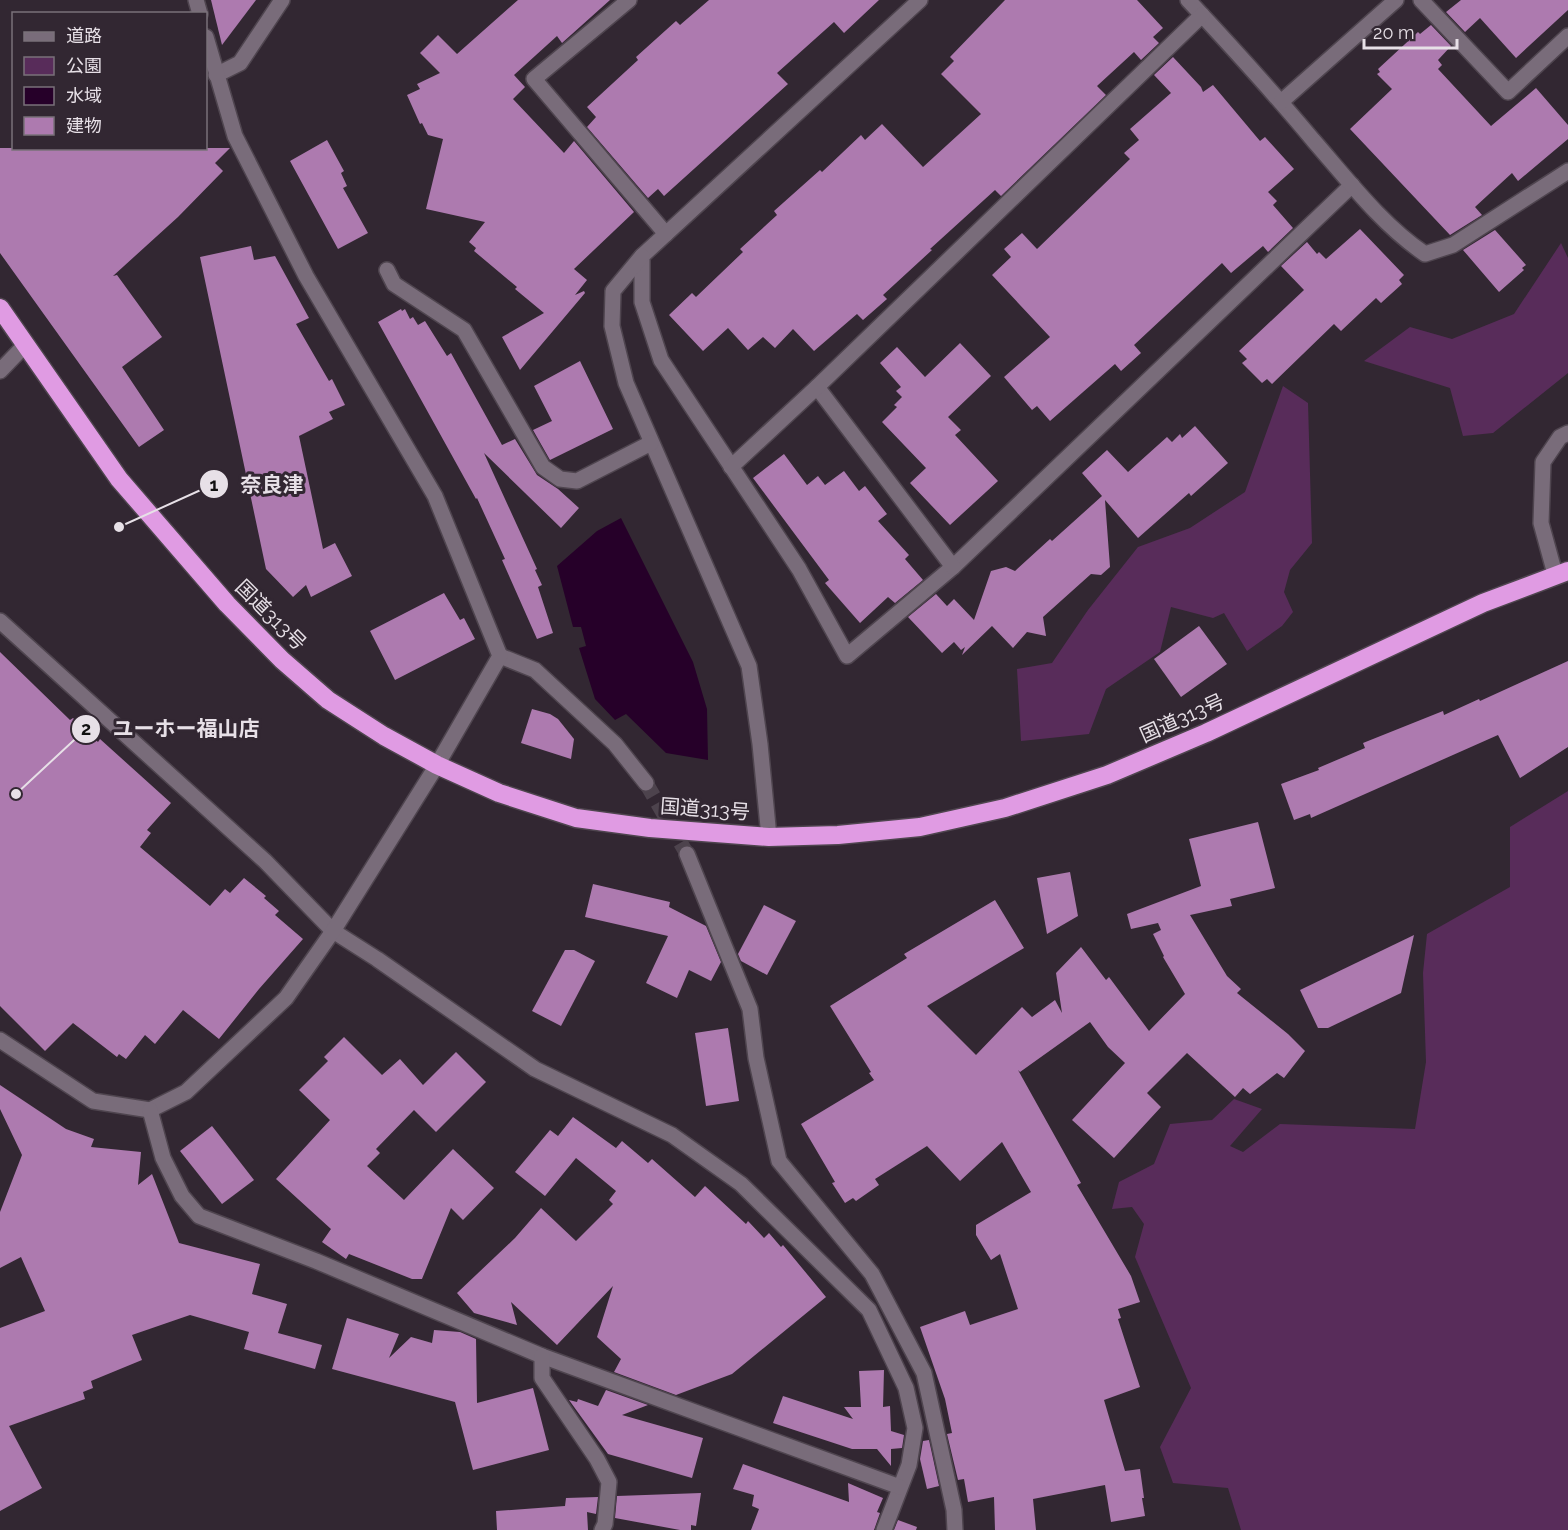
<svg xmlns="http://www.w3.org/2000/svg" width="1568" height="1530" font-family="Raleway,'Noto Sans JP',sans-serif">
<rect width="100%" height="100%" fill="#322732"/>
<g fill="#582c5a">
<polygon points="1561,243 1568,258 1568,373 1493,433 1463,436 1450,388 1364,361 1410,327 1452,339 1514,314"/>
<polygon points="1283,386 1308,403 1312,543 1290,570 1284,592 1293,612 1282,626 1247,651 1224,613 1213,618 1171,607 1160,652 1106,689 1089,734 1021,741 1017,669 1052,663 1088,610 1138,547 1190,528 1245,492"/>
<polygon points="1568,791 1568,1530 1241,1530 1228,1488 1173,1483 1160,1447 1191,1388 1135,1257 1144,1224 1132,1207 1112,1209 1119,1182 1154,1164 1170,1124 1212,1120 1234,1099 1262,1109 1230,1146 1243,1152 1280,1124 1415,1129 1426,1062 1423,973 1427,934 1510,887 1510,827"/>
</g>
<polygon fill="#260029" points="621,518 693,662 707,709 708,760 666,753 626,714 615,720 595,699 579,648 586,646 581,627 573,627 557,566 597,531"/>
<g fill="#ad7aaf">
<polygon points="211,0 256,0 222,45"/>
<polygon points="518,0 610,0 562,43 557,36 514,75 525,87 513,99 564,153 574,141 634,212 574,269 587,280 575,295 584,291 585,293 520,370 502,337 544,313 515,289 517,287 474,251 476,248 469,242 485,222 426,209 443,139 428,135 422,123 420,124 407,95 420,89 417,84 440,73 420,53 438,35 457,54"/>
<polygon points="709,0 879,0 844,33 834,22 777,73 788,84 664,196 658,189 648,198 587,127 596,117 587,107 638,60 636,57 676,21 680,25"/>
<polygon points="1005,0 1137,0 1163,28 1153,37 1159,43 1141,60 1134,52 1097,86 1106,95 1001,196 995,190 930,249 932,250 883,295 887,299 863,320 857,314 814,351 793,329 775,348 763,337 748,350 728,328 703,351 669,315 692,293 696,297 743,252 740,249 777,215 774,211 820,170 822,172 861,135 865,140 882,124 923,167 981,114 941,74 954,61 950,57"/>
<polygon points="1461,0 1568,0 1568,10 1516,58 1480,18 1465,32 1446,12"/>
<polygon points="1431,25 1451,46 1438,60 1442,65 1438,69 1491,126 1536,88 1568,125 1568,139 1518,181 1512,173 1475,207 1482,215 1450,235 1350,129 1392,89 1377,74 1380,72 1378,69 1418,32 1420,34"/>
<polygon points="1173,57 1201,87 1203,92 1213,85 1260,141 1265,137 1294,169 1268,192 1277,201 1273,205 1293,228 1268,252 1263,246 1231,273 1222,263 1134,345 1141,353 1121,371 1115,364 1050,421 1037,406 1032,410 1004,377 1050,337 992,275 1011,257 1004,249 1022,233 1037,249 1130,159 1124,153 1139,140 1130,129 1171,93 1154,75"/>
<polygon points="327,140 344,171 341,173 347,186 343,188 368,233 338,249 290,161"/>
<polygon points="0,148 230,148 215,163 223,171 178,217 113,276 117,275 162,337 122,367 164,430 139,447 0,253"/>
<polygon points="1360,229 1404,275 1399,280 1402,284 1381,303 1376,298 1341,331 1334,324 1272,384 1267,379 1262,383 1242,363 1247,359 1239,351 1304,290 1281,266 1307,242 1317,254 1319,252 1326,259"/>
<polygon points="1495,230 1526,265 1522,268 1524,270 1499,292 1463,250"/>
<polygon points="251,246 254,260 275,256 309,318 296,324 329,381 332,379 345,405 329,412 333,419 299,436 323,549 335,543 352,576 311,597 306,585 293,597 266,569 200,257"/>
<polygon points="401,309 402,311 405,309 410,319 413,317 418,325 425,321 447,356 451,353 502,445 515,439 537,475 558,489 579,508 561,528 484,453 537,569 535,570 542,585 538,587 553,633 537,639 502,560 505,559 477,498 476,499 378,322"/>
<polygon points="960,343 991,376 948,417 961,430 955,435 998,481 950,525 910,483 926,468 882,422 897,407 894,405 902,397 896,391 901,387 880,363 897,347 925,377"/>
<polygon points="580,361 613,429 550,460 533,430 552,421 534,386"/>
<polygon points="1195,426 1228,463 1191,496 1189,493 1138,538 1105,500 1110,567 1101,575 1091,574 1043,617 1046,636 1027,632 1013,648 992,626 962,655 965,647 961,650 954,642 942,653 908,617 936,594 947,606 954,599 974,620 991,571 1006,567 1015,571 1050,539 1052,541 1102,496 1082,473 1107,450 1128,472 1167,437 1172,442 1180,434 1182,438"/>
<polygon points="784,454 807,485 818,476 825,485 844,471 859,491 865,486 887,514 878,521 909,555 905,559 923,580 895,603 888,597 860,623 825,583 829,580 753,478"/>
<polygon points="444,593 460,620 464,618 475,639 395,680 370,631"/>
<polygon points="1199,626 1227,664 1181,697 1154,659"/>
<polygon points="0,652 70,720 73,718 98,742 100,739 171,803 147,830 151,833 140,847 210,906 225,889 230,893 244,878 266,896 264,898 279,911 275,915 303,939 259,989 219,1039 183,1010 155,1044 145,1035 126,1059 119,1054 117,1057 73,1023 45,1051 0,1006"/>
<polygon points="1568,661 1568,747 1520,778 1498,735 1311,818 1310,814 1294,820 1281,784 1319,770 1318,768 1365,748 1363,743 1443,711 1444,715 1479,699 1480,701"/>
<polygon points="532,709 550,714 558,719 574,739 571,759 521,743"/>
<polygon points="1258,822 1275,888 1230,899 1232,906 1190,915 1227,976 1241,989 1237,993 1288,1034 1305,1051 1284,1078 1277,1073 1250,1094 1243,1088 1235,1097 1187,1053 1147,1093 1161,1107 1114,1158 1072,1120 1125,1063 1108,1047 1090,1022 1020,1072 1018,1070 1081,1183 1077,1185 1131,1276 1140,1302 1118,1309 1121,1318 1118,1319 1140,1387 1104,1400 1125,1471 1140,1469 1144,1498 1142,1498 1145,1516 1111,1522 1105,1485 1033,1499 1036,1530 995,1530 994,1497 968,1502 964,1479 958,1480 947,1434 952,1433 945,1399 920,1327 965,1311 970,1325 1018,1309 1000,1254 991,1260 976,1235 976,1225 1031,1192 1002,1142 960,1181 927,1146 875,1179 879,1185 856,1201 853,1198 845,1203 832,1183 835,1182 801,1124 874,1080 869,1073 871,1072 830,1006 907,958 904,954 995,900 1024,948 927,1006 976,1055 1022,1007 1032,1017 1055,1000 1062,1013 1056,973 1081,947 1106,980 1109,977 1149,1031 1185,994 1163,957 1164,956 1153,934 1161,930 1158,923 1131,929 1127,914 1201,886 1189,839"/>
<polygon points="1070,872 1078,916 1047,934 1037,878"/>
<polygon points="593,884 670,902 669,907 706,926 721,962 711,981 689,970 677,998 646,983 668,936 585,917"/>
<polygon points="764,905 796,921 767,975 741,961 738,954"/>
<polygon points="1414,935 1401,993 1328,1028 1318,1028 1300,990"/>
<polygon points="565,950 574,950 595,961 561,1026 532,1011"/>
<polygon points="728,1028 739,1101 706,1106 695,1033"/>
<polygon points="344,1037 382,1075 400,1059 423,1085 456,1052 486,1082 436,1132 414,1110 376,1149 380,1153 367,1166 404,1200 453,1149 494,1188 463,1220 451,1208 422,1279 412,1279 349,1254 346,1259 322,1242 331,1229 276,1179 330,1120 299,1090 328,1061 324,1057"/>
<polygon points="0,1085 66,1129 94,1139 91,1147 141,1152 138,1185 152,1174 179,1243 260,1264 252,1294 287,1304 278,1333 322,1345 315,1369 244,1349 249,1332 190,1315 132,1335 142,1360 91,1381 93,1388 83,1392 85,1399 9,1426 42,1488 0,1511 0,1328 45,1311 21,1257 0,1268 0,1212 22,1155 0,1109"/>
<polygon points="573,1117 616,1148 622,1141 648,1163 652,1159 695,1197 705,1186 746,1224 748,1221 764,1238 769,1233 781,1247 783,1245 826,1297 732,1374 676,1395 614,1372 621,1359 597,1337 613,1286 557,1345 511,1302 517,1325 474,1313 457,1293 515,1238 541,1208 576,1241 613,1204 609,1200 616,1191 576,1158 545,1196 515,1172 550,1130 558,1136"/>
<polygon points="212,1126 254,1180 222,1204 180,1151"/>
<polygon points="347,1318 399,1334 389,1358 411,1337 432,1343 434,1330 460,1332 476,1339 477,1403 533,1388 549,1450 473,1470 455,1402 332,1369"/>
<polygon points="884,1370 883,1407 890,1406 891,1431 904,1435 902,1448 891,1449 891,1466 877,1449 852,1449 773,1423 783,1396 853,1419 844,1407 861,1407 859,1371"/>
<polygon points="606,1390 648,1405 622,1415 703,1438 692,1478 608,1454 569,1400 577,1402 578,1399 598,1406"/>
<polygon points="929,1440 939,1486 927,1489 920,1459 923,1441"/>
<polygon points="743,1464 849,1502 848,1483 883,1498 877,1512 880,1513 874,1530 751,1530 759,1509 752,1506 754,1495 733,1489"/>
<polygon points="701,1493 696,1526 691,1525 691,1530 680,1530 615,1518 617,1496"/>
<polygon points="598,1497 596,1514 587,1512 588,1530 497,1530 496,1511 565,1506 566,1498"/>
<polygon points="898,1520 917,1527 916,1530 894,1530"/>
</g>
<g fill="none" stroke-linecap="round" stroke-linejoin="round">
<polyline stroke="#4d434d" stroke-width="15" stroke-dasharray="15 8" stroke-linecap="butt" points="646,783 687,854"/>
<g stroke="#4f454f" stroke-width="18">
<g id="minor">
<polyline points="196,0 200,14"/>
<polyline points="629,0 534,79 666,234"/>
<polyline points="920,0 642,256 642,302 661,360 799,569 847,656 953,567 1352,185"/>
<path d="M1188,0C1231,46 1273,92 1313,140C1348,180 1381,224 1425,254L1453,245L1568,171"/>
<polyline points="1421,0 1508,92 1568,36"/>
<polyline points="216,75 240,63 282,0"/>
<polyline points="1281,102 1396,0"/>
<polyline points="642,256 613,291 612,326 626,383 749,666 760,744 769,837"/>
<polyline points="387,270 394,284 464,330 543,467 560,479 577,481 651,443"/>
<polyline points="0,371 26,344"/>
<polyline points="817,387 953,567"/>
<polyline points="731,467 817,387 1202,15"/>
<polyline points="1555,574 1541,523 1543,462 1560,437 1568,433"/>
<polyline points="0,621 265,861 333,931 377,959 535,1069 672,1135 741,1184 869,1310 906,1388 915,1428 909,1465 884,1530"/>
<polyline points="500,656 535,670 615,744 646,783"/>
<polyline points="687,854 750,1009 756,1058 779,1161 872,1274 924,1373 954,1510 955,1530"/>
<polyline points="0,1040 93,1101 150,1110 186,1092 286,998 333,931 437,765 500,656 435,496 306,276 235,136 206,37"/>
<polyline points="150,1110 163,1158 182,1196 199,1216 316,1261 542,1356 900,1487"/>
<polyline points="542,1356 542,1378 597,1459 609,1482 605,1524 602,1530"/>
</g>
</g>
<g stroke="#4f454f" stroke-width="21">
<polyline id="highway" points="0,308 119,479 227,604 282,660 328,700 384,736 437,765 499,793 576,818 650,828 769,837 838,835 920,827 1005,808 1107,775 1206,733 1483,603 1568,571"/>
</g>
<use href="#minor" stroke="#796c7a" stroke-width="15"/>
<use href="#highway" stroke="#e09be3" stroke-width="18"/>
</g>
<g text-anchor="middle" stroke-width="6" stroke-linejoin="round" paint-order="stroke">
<g font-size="20" fill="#e7e0e7" stroke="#322732">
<text transform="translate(271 615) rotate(45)" y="7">国道313号</text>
<text transform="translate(1182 718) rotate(-24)" y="7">国道313号</text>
<text transform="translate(705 809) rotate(4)" y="7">国道313号</text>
</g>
</g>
<path fill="none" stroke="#e7e0e7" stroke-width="2" d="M119 527L214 484M16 794L86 729"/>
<g fill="#e7e0e7" stroke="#322732" stroke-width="2">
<circle cx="119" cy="527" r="6"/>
<circle cx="16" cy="794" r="6"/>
<circle cx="214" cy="484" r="15"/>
<circle cx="86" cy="729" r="15"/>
</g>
<g font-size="18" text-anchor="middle" font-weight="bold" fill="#111">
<text x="214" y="491">1</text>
<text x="86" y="735">2</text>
</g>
<g font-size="21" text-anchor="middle" font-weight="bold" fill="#e7e0e7" stroke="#322732" stroke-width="6" stroke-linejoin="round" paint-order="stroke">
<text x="272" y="492">奈良津</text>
<text x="186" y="736">ユーホー福山店</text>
</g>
<rect x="12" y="12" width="195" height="138" fill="#322732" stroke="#7a717a" stroke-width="1.5"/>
<rect x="24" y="32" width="30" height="9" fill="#796c7a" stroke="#7a717a" stroke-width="1.5"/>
<text x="66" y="42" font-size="18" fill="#e7e0e7">道路</text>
<rect x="24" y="57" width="30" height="18" fill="#582c5a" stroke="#7a717a" stroke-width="1.5"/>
<text x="66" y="72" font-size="18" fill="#e7e0e7">公園</text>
<rect x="24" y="87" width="30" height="18" fill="#260029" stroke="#7a717a" stroke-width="1.5"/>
<text x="66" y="102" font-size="18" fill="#e7e0e7">水域</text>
<rect x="24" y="117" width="30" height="18" fill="#ad7aaf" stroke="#7a717a" stroke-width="1.5"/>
<text x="66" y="132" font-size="18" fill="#e7e0e7">建物</text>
<path d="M1364 39v9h93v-9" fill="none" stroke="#e7e0e7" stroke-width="3"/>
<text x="1373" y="39" font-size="18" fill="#e7e0e7" stroke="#322732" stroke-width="4.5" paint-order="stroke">20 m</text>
</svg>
